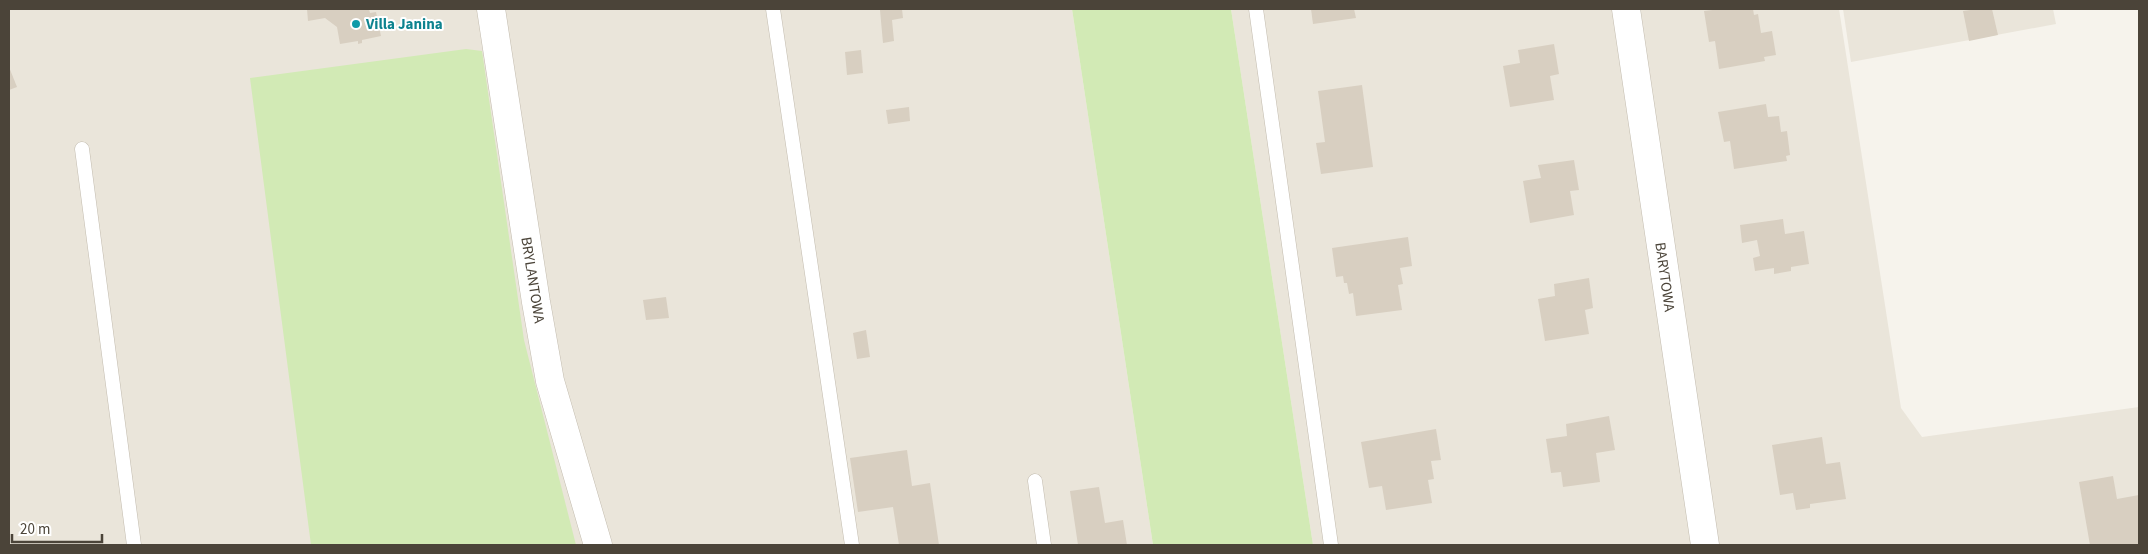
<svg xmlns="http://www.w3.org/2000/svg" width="2148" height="554" font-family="'Source Sans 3',sans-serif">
<rect width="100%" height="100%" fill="#f6f3ec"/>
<g fill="#eae5da">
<polygon points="9,9 1072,9 1153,545 9,545"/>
<polygon points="1231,9 1839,9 1901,408 1922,437 2139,407 2139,545 1313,545"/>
<polygon points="1843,9 2053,9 2056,24 1851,62"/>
</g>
<g fill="#d2eab5">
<polygon points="1072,9 1231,9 1313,545 1153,545"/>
<polygon points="466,49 482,51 524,340 576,545 311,545 250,78"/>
</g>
<g fill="#d8cfc1">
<polygon points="307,9 369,9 370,13 376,12 381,36 362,40 362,43 358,44 358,41 340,44 337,27 325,18 308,21"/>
<polygon points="902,9 903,18 892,20 894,41 883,43 880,10"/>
<polygon points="1311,9 1354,9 1356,18 1313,24"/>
<polygon points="1721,9 1753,9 1754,15 1758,14 1761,33 1772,31 1776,55 1764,57 1765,61 1719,69 1715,41 1709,42 1704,11"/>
<polygon points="1978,9 1992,9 1998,35 1969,41 1963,11"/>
<polygon points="1554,44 1559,74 1550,76 1554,100 1510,107 1503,66 1520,63 1518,50"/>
<polygon points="861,50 863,73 847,75 845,52"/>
<polygon points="9,67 17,87 9,90"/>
<polygon points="1362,85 1373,167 1321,174 1316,143 1325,142 1318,91"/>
<polygon points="1766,104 1768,117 1779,116 1781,132 1787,131 1790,155 1786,156 1787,161 1734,169 1730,141 1724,142 1718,112"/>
<polygon points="909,107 910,121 888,124 886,110"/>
<polygon points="1574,160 1579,190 1570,191 1574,215 1530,223 1523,181 1541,178 1538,165"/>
<polygon points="1783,219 1785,234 1804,231 1809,264 1791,267 1791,271 1774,274 1774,268 1755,271 1753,258 1760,256 1757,240 1742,243 1740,225"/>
<polygon points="1408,237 1412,266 1400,268 1403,284 1398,285 1402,310 1356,316 1353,293 1349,294 1347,283 1344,283 1343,276 1336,277 1332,248"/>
<polygon points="1589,278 1593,308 1585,310 1589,334 1545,341 1538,299 1555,296 1554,284"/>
<polygon points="666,297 669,318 646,320 643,300"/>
<polygon points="866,330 870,357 857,359 853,333"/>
<polygon points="1609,416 1615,450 1596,453 1600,482 1563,487 1561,472 1551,473 1546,439 1567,436 1566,424"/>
<polygon points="1436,429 1441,460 1431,461 1434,479 1428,480 1432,503 1386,510 1382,486 1369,488 1361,442"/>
<polygon points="1822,437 1826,464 1840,462 1846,499 1810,504 1810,508 1796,510 1793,493 1780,495 1772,445"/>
<polygon points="907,450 912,486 930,483 939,545 899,545 893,507 858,512 850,458"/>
<polygon points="2113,476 2117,499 2139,495 2139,545 2090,545 2079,482"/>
<polygon points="1099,487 1105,523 1123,520 1127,545 1078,545 1070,491"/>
</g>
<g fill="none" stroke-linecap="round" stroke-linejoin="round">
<g stroke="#c2bbae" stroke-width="15">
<g id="lane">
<polyline points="773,9 852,545"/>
<polyline points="1256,9 1331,545"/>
<polyline points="82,149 134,545"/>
<polyline points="1035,481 1044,545"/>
</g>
</g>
<g stroke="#c2bbae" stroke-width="29">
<g id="street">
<polyline points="491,9 536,302 550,381 598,545"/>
<polyline points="1626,9 1705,545"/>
</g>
</g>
<use href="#lane" stroke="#fff" stroke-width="14"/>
<use href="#street" stroke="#fff" stroke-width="28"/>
</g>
<circle fill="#0f9aa8" stroke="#fff" stroke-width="2" cx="356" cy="24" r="5"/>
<g text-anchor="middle" stroke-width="4" stroke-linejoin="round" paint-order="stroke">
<g font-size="15" font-weight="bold" fill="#0d838f" stroke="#fff" text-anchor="start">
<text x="366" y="29">Villa Janina</text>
</g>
<g font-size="15" fill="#4b4439" stroke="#fff">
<text transform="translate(1665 277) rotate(82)" y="5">BARYTOWA</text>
<text transform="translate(533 280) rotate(81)" y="5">BRYLANTOWA</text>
</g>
</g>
<rect width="2148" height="554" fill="none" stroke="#4b4439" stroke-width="20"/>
<path d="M12 534v8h90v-8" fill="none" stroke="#4b4439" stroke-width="2.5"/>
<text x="20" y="534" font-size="15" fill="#4b4439" stroke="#ffffff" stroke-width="4" paint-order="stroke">20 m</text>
</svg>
